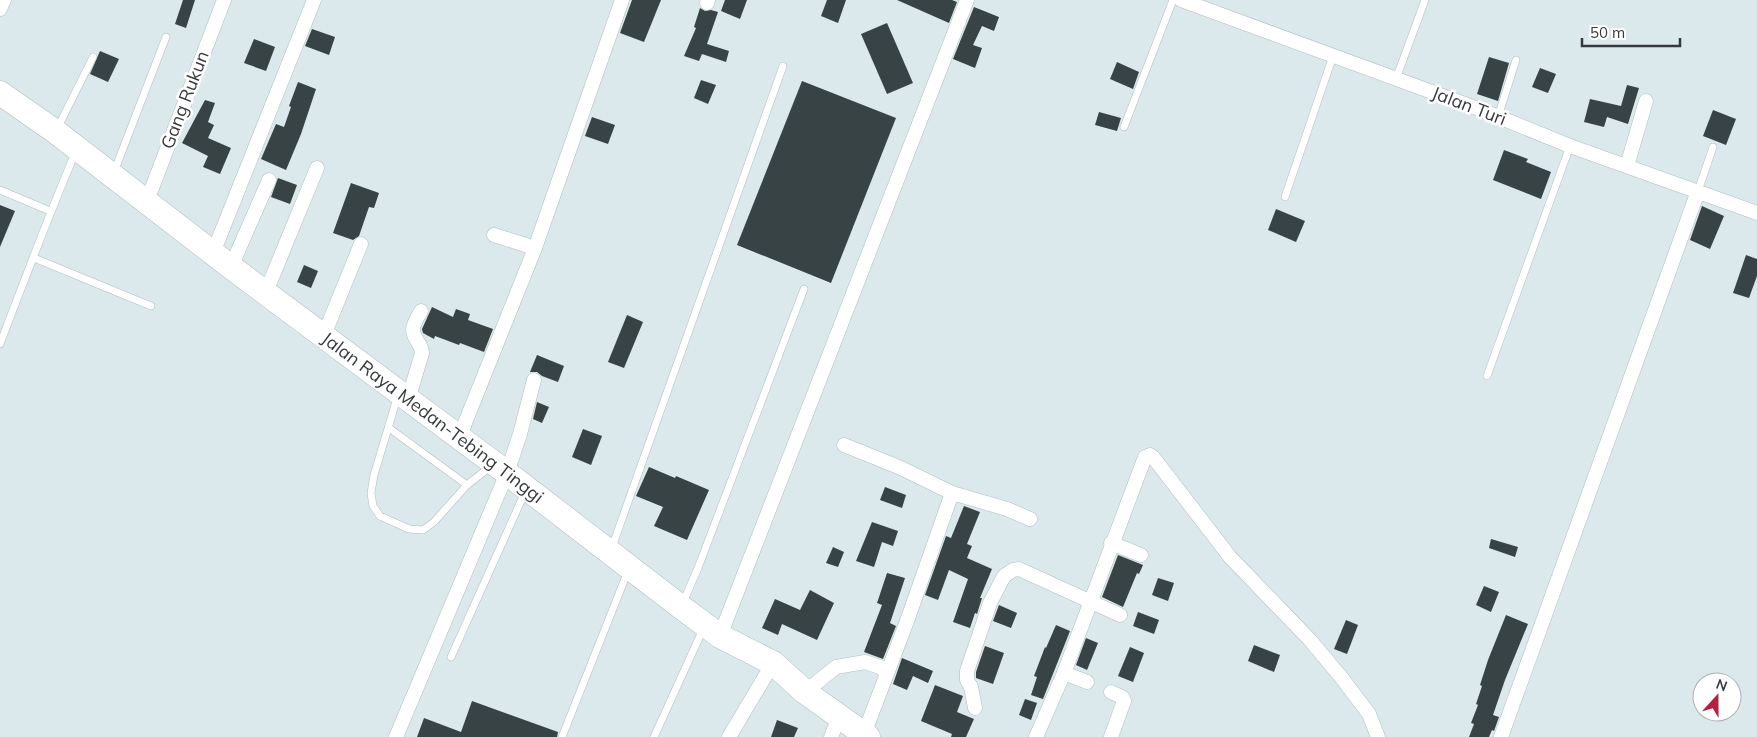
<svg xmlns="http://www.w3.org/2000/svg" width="1757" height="737" font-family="Mulish,sans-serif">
<rect width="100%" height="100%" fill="#dbe9ec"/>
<g fill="#384346">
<polygon points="183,0 195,0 186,28 175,24"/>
<polygon points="632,0 661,0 644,42 620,33"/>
<polygon points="725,0 747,0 740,19 721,11"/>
<polygon points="827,0 846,0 838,23 821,16"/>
<polygon points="897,0 952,0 957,2 949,23"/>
<polygon points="974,7 999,17 994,31 982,26 973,45 982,48 975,68 953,59"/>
<polygon points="700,8 705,11 711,10 718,12 707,44 729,51 726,62 702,54 699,61 684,56 696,28 694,27"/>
<polygon points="887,23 913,83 887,94 861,34"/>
<polygon points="312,29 335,37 329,55 305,46"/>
<polygon points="254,39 275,47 266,71 244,63"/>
<polygon points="100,51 119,59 108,82 90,74"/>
<polygon points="1489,57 1509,63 1498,101 1477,94"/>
<polygon points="1117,62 1139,72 1133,89 1110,79"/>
<polygon points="1540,68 1556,74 1548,93 1532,87"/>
<polygon points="701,80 716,85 708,104 694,98"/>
<polygon points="802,81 896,118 831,283 737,245"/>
<polygon points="298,82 316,89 301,134 286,170 261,159 276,124 284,127 291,107 289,106"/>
<polygon points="1627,85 1639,88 1628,124 1607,117 1604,127 1584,122 1590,99 1621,106"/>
<polygon points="205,100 215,103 208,122 214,125 208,138 231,148 220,174 203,167 208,156 182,143"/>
<polygon points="1713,110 1736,119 1726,145 1703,136"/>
<polygon points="1099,112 1121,118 1117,131 1095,125"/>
<polygon points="592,117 615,125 608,144 585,136"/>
<polygon points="1504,150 1528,159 1526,162 1551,172 1541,199 1493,180"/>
<polygon points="278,178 297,185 290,204 271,197"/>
<polygon points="351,183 379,193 374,208 369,207 359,236 353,240 333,233"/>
<polygon points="0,205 15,211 0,247"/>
<polygon points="1702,206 1724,216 1710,249 1690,240"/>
<polygon points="1276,209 1305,221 1296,242 1268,230"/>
<polygon points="1746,255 1757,259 1757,276 1749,298 1733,293"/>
<polygon points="304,265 318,271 311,288 297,282"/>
<polygon points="432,307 453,317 456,309 470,314 468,320 493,329 484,352 460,343 459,345 435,336 434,339 423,333 422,329"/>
<polygon points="627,315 643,322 624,368 608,362"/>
<polygon points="537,355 564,366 558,382 542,376 537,372 530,372"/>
<polygon points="537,402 549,407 542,423 533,419"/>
<polygon points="583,429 602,436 591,465 572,457"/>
<polygon points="649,467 675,478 676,476 709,490 687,540 654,526 663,507 636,496"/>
<polygon points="885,487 906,495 902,508 880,500"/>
<polygon points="964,506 980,512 967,544 972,546 967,558 992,569 980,598 982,598 977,614 975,613 970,628 953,622 968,579 949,570 938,600 925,595 946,536 951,538"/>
<polygon points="872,522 898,531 893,546 882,542 874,567 856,561"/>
<polygon points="1491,539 1518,547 1515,557 1489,548"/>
<polygon points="833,547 844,552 838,567 826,563"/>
<polygon points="1118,555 1143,565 1139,574 1137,573 1123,607 1102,597"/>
<polygon points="887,573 905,578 890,623 896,626 883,659 864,652 882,605 877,603"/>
<polygon points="1158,578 1174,583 1168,601 1152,595"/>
<polygon points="1484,586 1499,592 1491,612 1476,605"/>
<polygon points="810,590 834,603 817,640 782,624 778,635 762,628 775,599 800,610"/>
<polygon points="999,605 1017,613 1011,628 993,621"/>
<polygon points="1138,612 1159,620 1154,634 1133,626"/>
<polygon points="1506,615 1528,624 1505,680 1493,715 1499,717 1494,731 1492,730 1489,737 1469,737 1474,724 1471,723 1478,705 1476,704 1482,686 1480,685 1488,660"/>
<polygon points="1346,620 1358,625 1347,654 1334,649"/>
<polygon points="1056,625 1070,631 1043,699 1031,695 1037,677 1034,676 1045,647 1046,648"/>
<polygon points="1086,638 1098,643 1087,670 1076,665"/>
<polygon points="1254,645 1280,655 1274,672 1248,661"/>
<polygon points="985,646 1004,653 993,684 976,678 976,672"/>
<polygon points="1130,647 1144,653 1133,682 1118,676"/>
<polygon points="902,658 933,671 928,683 913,676 907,690 893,684"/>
<polygon points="935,685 963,696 957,712 974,719 966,737 951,737 952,734 921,721"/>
<polygon points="1025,699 1037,703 1031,720 1019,715"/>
<polygon points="472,701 558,732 557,737 417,737 424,718 461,732"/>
<polygon points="777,720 798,728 794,737 771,737"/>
</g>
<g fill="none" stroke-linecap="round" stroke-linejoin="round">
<g stroke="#b0bdc1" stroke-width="8">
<g id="lane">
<polyline points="1396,79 1425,0"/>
<polyline points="1498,117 1516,60"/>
<polyline points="1124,127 1173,0"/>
<polyline points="57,129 93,57"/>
<polyline points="114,172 166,37"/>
<polyline points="0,190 50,211"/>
<polyline points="1698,191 1713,147"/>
<polyline points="1285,197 1333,56"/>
<polyline points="34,258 151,306"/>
<path d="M0,344C25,279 49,214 76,151"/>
<polyline points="1487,376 1570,146"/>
<polyline points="398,395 374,475 371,493 373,506 380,516 409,529 423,530 434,522 467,485 491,466"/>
<polyline points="389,428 467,485"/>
<polyline points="611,550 783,66"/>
<polyline points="682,605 698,568 804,289"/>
<polyline points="451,657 525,492"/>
<polyline points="562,737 628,571"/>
<polyline points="654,737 704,627"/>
</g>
</g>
<g stroke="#b0bdc1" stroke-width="15">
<g id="street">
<polyline points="1181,0 1484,111 1570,146 1757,213"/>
<polyline points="707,3 708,0"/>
<polyline points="0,9 4,0"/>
<polyline points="1627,166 1646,101"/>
<polyline points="147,201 224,0"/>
<polyline points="494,235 535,248"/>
<polyline points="213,253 314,0"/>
<polyline points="231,267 269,180"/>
<polyline points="266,292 317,168"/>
<polyline points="324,335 361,244"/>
<path d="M408,400L422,353C422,344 413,339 413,330C413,324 418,316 421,311"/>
<polyline points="459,438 535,248 622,0"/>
<polyline points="844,445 901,468 952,493"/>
<polyline points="1111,543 1141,555"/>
<polyline points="720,636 967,0"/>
<polyline points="1064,673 1087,682"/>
<polyline points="805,692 836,667 865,662 880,667 887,673"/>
<polyline points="975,708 971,687 967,680 967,671 990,603 1004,576 1013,570 1019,569 1120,615"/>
<polyline points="864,734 907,621 952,493 1007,509 1030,519"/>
<polyline points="396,737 507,473 520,434 534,380"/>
<polyline points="729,737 773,663"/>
<polyline points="831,737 839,717"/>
<polyline points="1036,737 1064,673 1145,457 1150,455 1153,457 1230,557 1310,640 1341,677 1369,714 1378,737"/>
<polyline points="1111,737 1124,701 1122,697 1111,692"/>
<polyline points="1501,737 1698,191"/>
</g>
</g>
<g stroke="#b0bdc1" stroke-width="25">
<g id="highway">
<path id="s1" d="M0,93L56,132L231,267L507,473L681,607L720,636L773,663L805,692L868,737"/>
</g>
</g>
<use href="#lane" stroke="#fff" stroke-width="7"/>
<use href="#street" stroke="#fff" stroke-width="14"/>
<use href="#highway" stroke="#fff" stroke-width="24"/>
</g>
<g text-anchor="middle" stroke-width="5" stroke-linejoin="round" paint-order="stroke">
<g font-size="18" fill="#353a3c" stroke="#fff">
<text transform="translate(185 100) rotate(-69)" y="6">Gang Rukun</text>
<text transform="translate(1469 106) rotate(21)" y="6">Jalan Turi</text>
<text dy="6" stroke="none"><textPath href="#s1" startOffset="541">Jalan Raya Medan-Tebing Tinggi</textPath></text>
</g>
</g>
<g transform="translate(1717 697) rotate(21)"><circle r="24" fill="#ffffff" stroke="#aeb0b1"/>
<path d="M0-4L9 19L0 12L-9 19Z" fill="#b4213f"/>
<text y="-8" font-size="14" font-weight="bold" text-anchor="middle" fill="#353a3c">N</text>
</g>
<path d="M1582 38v8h98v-8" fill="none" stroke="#353a3c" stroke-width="2.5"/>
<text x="1590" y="38" font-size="15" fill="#353a3c" stroke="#ffffff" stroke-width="4" paint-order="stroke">50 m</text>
</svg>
